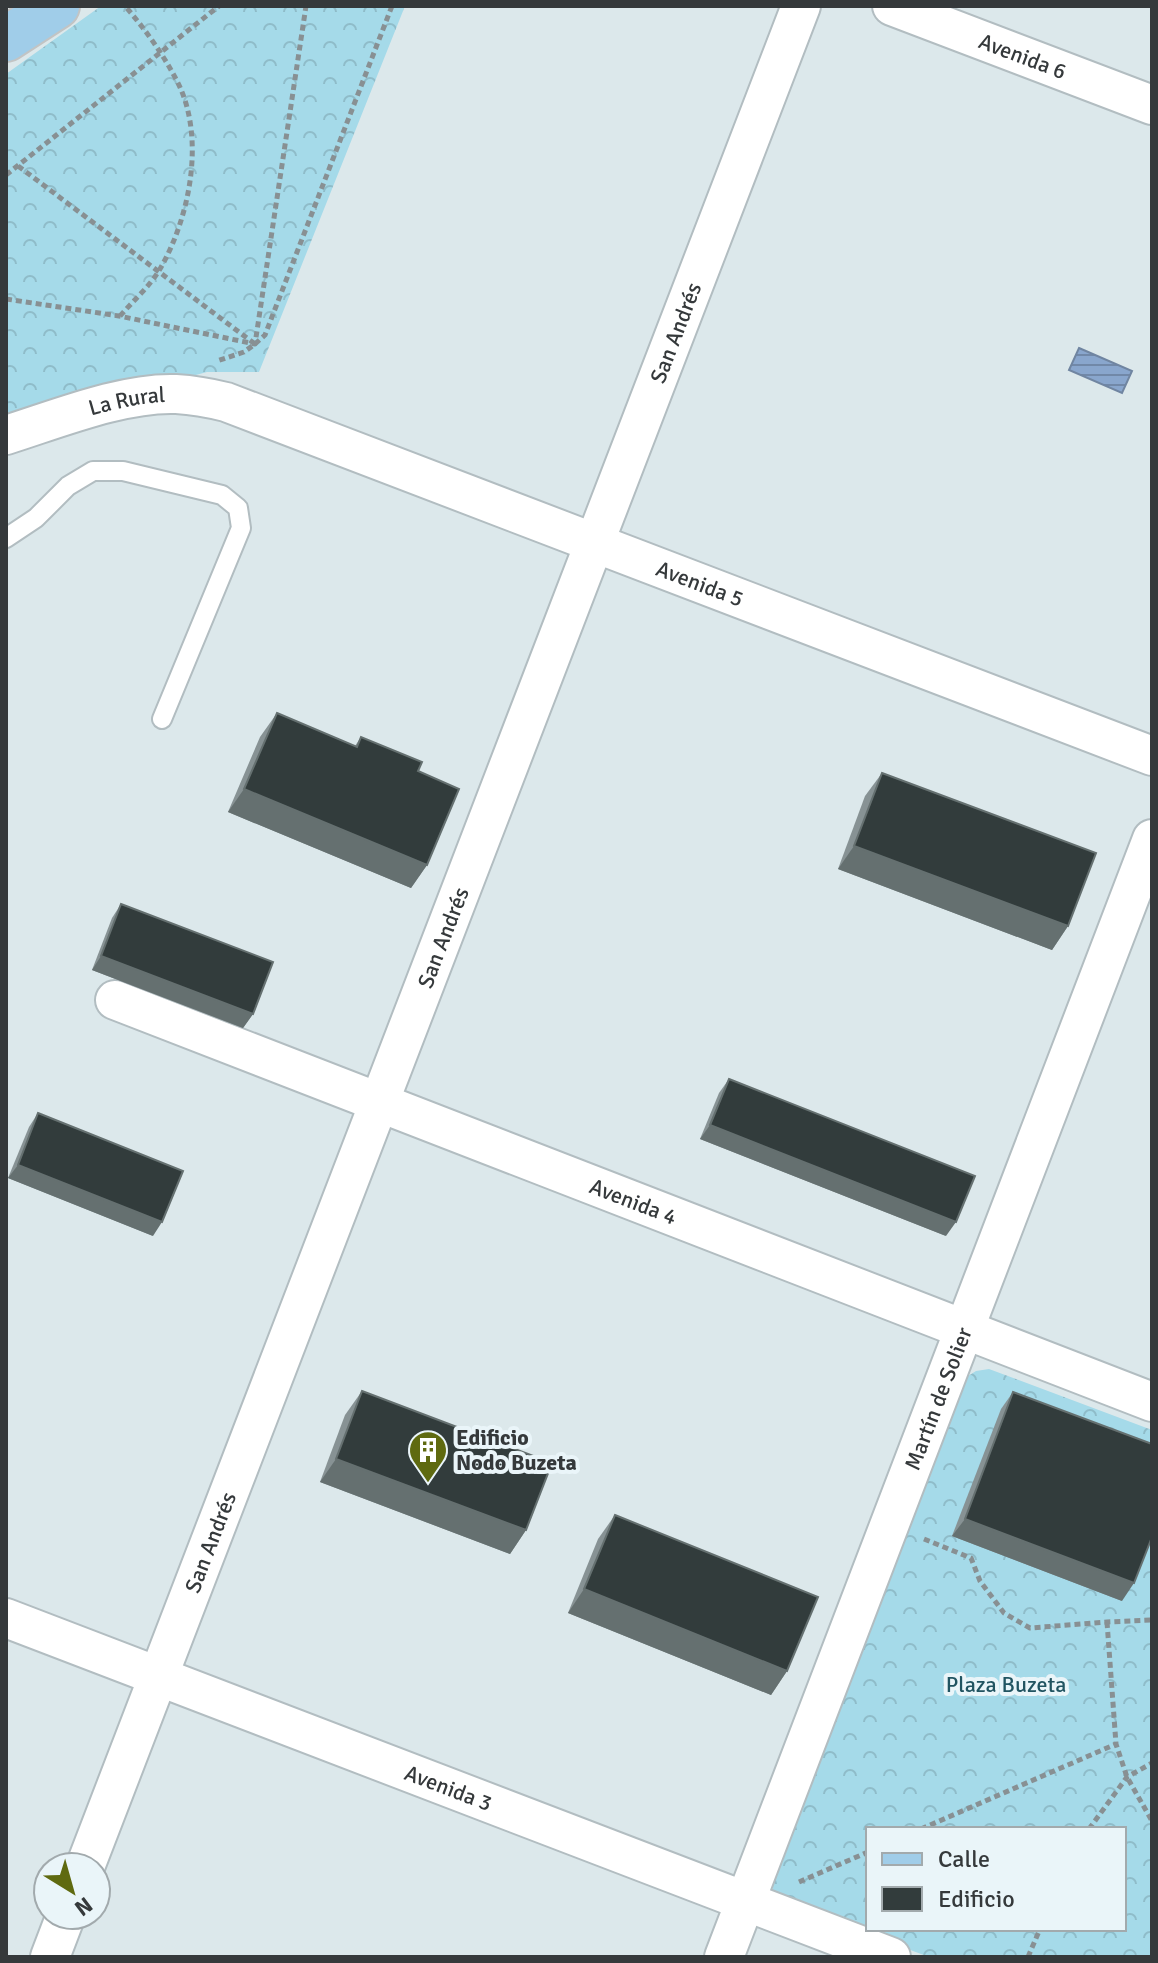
<svg xmlns="http://www.w3.org/2000/svg" width="1158" height="1963" font-family="Signika,sans-serif">
<defs>
<pattern id="forest-crowns" width="20" height="18" patternUnits="userSpaceOnUse" patternTransform="scale(2)"><rect width="20" height="18" fill="#a5dae9"/><path d="M2 6a3 3 0 1 1 6 0M12 15a3 3 0 1 1 6 0" fill="none" stroke="#8fbcc9"/></pattern>
<pattern id="water-rules" width="6" height="5" patternUnits="userSpaceOnUse" patternTransform="scale(2)"><rect width="6" height="5" fill="#89a6cd"/><path d="M0 2.5h6" fill="none" stroke="#7188a8"/></pattern>
</defs>
<rect width="100%" height="100%" fill="#dce8eb"/>
<g fill="url(#forest-crowns)" fill-rule="evenodd">
<polygon points="101,6 405,6 259,372 207,372 6,426 6,74"/>
<path d="M989,1369L1152,1430V1957H929L780,1901L774,1895L772,1886L965,1378L976,1371ZM868,1829H1124V1929H868Z"/>
</g>
<polygon fill="url(#water-rules)" stroke="#7085a1" stroke-width="2" points="1079,348 1132,371 1122,393 1069,370"/>
<g fill="none" stroke-linecap="round" stroke-linejoin="round">
<g stroke="#b2bdc1" stroke-width="22">
<polyline id="lane" points="6,538 36,518 68,486 93,471 123,471 222,495 238,508 241,528 162,719"/>
</g>
<g stroke="#b2bdc1" stroke-width="42">
<g id="street">
<path id="s1" d="M892,6L1152,105"/>
<path id="s2" d="M6,435C57,419 123,392 176,394C193,395 210,398 226,402L1152,756"/>
<path id="s3" d="M115,1000L1152,1402"/>
<path id="s4" d="M6,1618L891,1957"/>
<path id="s5" d="M85,1867L801,6"/>
<polyline points="50,1957 66,1915"/>
<path id="s6" d="M724,1957L1152,839"/>
</g>
</g>
<g stroke="#c2c4c4" stroke-width="48">
<polyline id="primary" points="6,39 57,6"/>
</g>
<g stroke="#889093" stroke-width="5" stroke-dasharray="6 4" stroke-linecap="butt">
<polyline points="18,166 255,344 244,352 217,361"/>
<polyline points="6,175 219,6"/>
<polyline points="6,299 119,316 255,344 306,6"/>
<path d="M120,316C133,301 150,286 160,269C190,217 206,137 177,81C163,54 145,29 125,6"/>
<polyline points="255,344 265,335 392,6"/>
<polyline points="924,1539 971,1558 980,1581 1004,1613 1030,1628 1107,1622 1152,1620"/>
<polyline points="1107,1622 1116,1744 1127,1777 1152,1821"/>
<polyline points="921,1829 1116,1744"/>
<polyline points="1089,1829 1127,1777 1152,1763"/>
<polyline points="799,1882 868,1852"/>
<polyline points="1028,1957 1040,1929"/>
</g>
<use href="#lane" stroke="#fff" stroke-width="18"/>
<use href="#street" stroke="#fff" stroke-width="38"/>
<use href="#primary" stroke="#a0cde9" stroke-width="44"/>
</g>
<g fill="#879294">
<polygon points="277,713 355,746 361,737 418,771 427,865 411,888 228,812 260,737"/>
<polygon points="882,773 1068,926 1052,950 838,869 865,796"/>
<polygon points="121,904 253,1014 243,1028 92,970 112,918"/>
<polygon points="729,1079 946,1236 700,1139 719,1093"/>
<polygon points="38,1113 153,1236 8,1178 29,1127"/>
<polygon points="362,1391 526,1530 510,1554 320,1482 345,1415"/>
<polygon points="1013,1392 1122,1601 952,1536 1001,1409"/>
<polygon points="615,1515 787,1671 771,1695 568,1613 598,1539"/>
</g>
<g fill="#657070">
<polygon points="244,789 427,865 411,888 228,812"/>
<polygon points="854,846 1068,926 1052,950 838,869"/>
<polygon points="101,956 253,1014 243,1028 92,970"/>
<polygon points="710,1125 956,1222 946,1236 700,1139"/>
<polygon points="18,1165 162,1222 153,1236 8,1178"/>
<polygon points="336,1459 526,1530 510,1554 320,1482"/>
<polygon points="965,1519 1134,1583 1122,1601 952,1536"/>
<polygon points="584,1589 787,1671 771,1695 568,1613"/>
</g>
<g fill="#323c3c" stroke="#657070" stroke-width="2">
<polygon points="277,713 357,747 361,737 422,762 418,771 459,789 427,865 244,789"/>
<polygon points="882,773 1096,853 1068,926 854,846"/>
<polygon points="121,904 273,962 253,1014 101,956"/>
<polygon points="729,1079 975,1176 956,1222 710,1125"/>
<polygon points="38,1113 183,1171 162,1222 18,1165"/>
<polygon points="362,1391 552,1463 526,1530 336,1459"/>
<polygon points="1013,1392 1152,1444 1152,1537 1134,1583 965,1519"/>
<polygon points="615,1515 818,1597 787,1671 584,1589"/>
</g>
<defs>
<g id="building-pin" transform="scale(2)"><path d="M0 17L-7.5 6A9.5 9.5 0 1 1 7.5 6Z" fill="#5f6a10" stroke="#eaf5f9"/><path d="M-4-6H4V6H1V3H-1V6H-4ZM-2.5-4.3h1.7v1.8h-1.7ZM.8-4.3h1.7v1.8H.8ZM-2.5-1h1.7V.8h-1.7ZM.8-1h1.7V.8H.8Z" fill="#fff"/></g>
</defs>
<g fill-rule="evenodd">
<use href="#building-pin" x="428" y="1450"/>
</g>
<g text-anchor="middle" stroke-width="8" stroke-linejoin="round" paint-order="stroke">
<g font-size="22" fill="#35393b" stroke="#eaf5f9">
<text dy="8" stroke="none"><textPath href="#s1" startOffset="140">Avenida 6</textPath></text>
<text dy="8" stroke="none"><textPath href="#s5" startOffset="1644">San Andrés</textPath></text>
<text dy="8" stroke="none"><textPath href="#s2" startOffset="126">La Rural</textPath></text>
<text dy="8" stroke="none"><textPath href="#s2" startOffset="734">Avenida 5</textPath></text>
<text dy="8" stroke="none"><textPath href="#s5" startOffset="996">San Andrés</textPath></text>
<text dy="8" stroke="none"><textPath href="#s3" startOffset="556">Avenida 4</textPath></text>
<text dy="8" stroke="none"><textPath href="#s6" startOffset="598">Martín de Solier</textPath></text>
<text dy="8" stroke="none"><textPath href="#s5" startOffset="348">San Andrés</textPath></text>
<text dy="8" stroke="none"><textPath href="#s4" startOffset="474">Avenida 3</textPath></text>
</g>
<g font-size="22" font-weight="bold" fill="#35393b" stroke="#eaf5f9" text-anchor="start">
<text x="456" y="1445">Edificio<tspan x="456" dy="25">Nodo Buzeta</tspan></text>
</g>
<g font-size="22" fill="#215461" stroke="#eaf5f9">
<text x="1006" y="1692">Plaza Buzeta</text>
</g>
</g>
<rect width="1158" height="1963" fill="none" stroke="#35393b" stroke-width="16"/>
<rect x="866" y="1827" width="260" height="104" fill="#eaf5f9" stroke="#a2aaad" stroke-width="2"/>
<rect x="882" y="1853" width="40" height="12" fill="#a0cde9" stroke="#a2aaad" stroke-width="2"/>
<text x="938" y="1867" font-size="24" fill="#35393b">Calle</text>
<rect x="882" y="1887" width="40" height="24" fill="#323c3c" stroke="#a2aaad" stroke-width="2"/>
<text x="938" y="1907" font-size="24" fill="#35393b">Edificio</text>
<g transform="translate(72 1891) rotate(143)"><circle r="38" fill="#eaf5f9" stroke="#a2aaad" stroke-width="2"/>
<path d="M0-6L14 30L0 20L-14 30Z" fill="#5f6a10"/>
<text y="-12" font-size="22" font-weight="bold" text-anchor="middle" fill="#35393b">N</text>
</g>
</svg>
